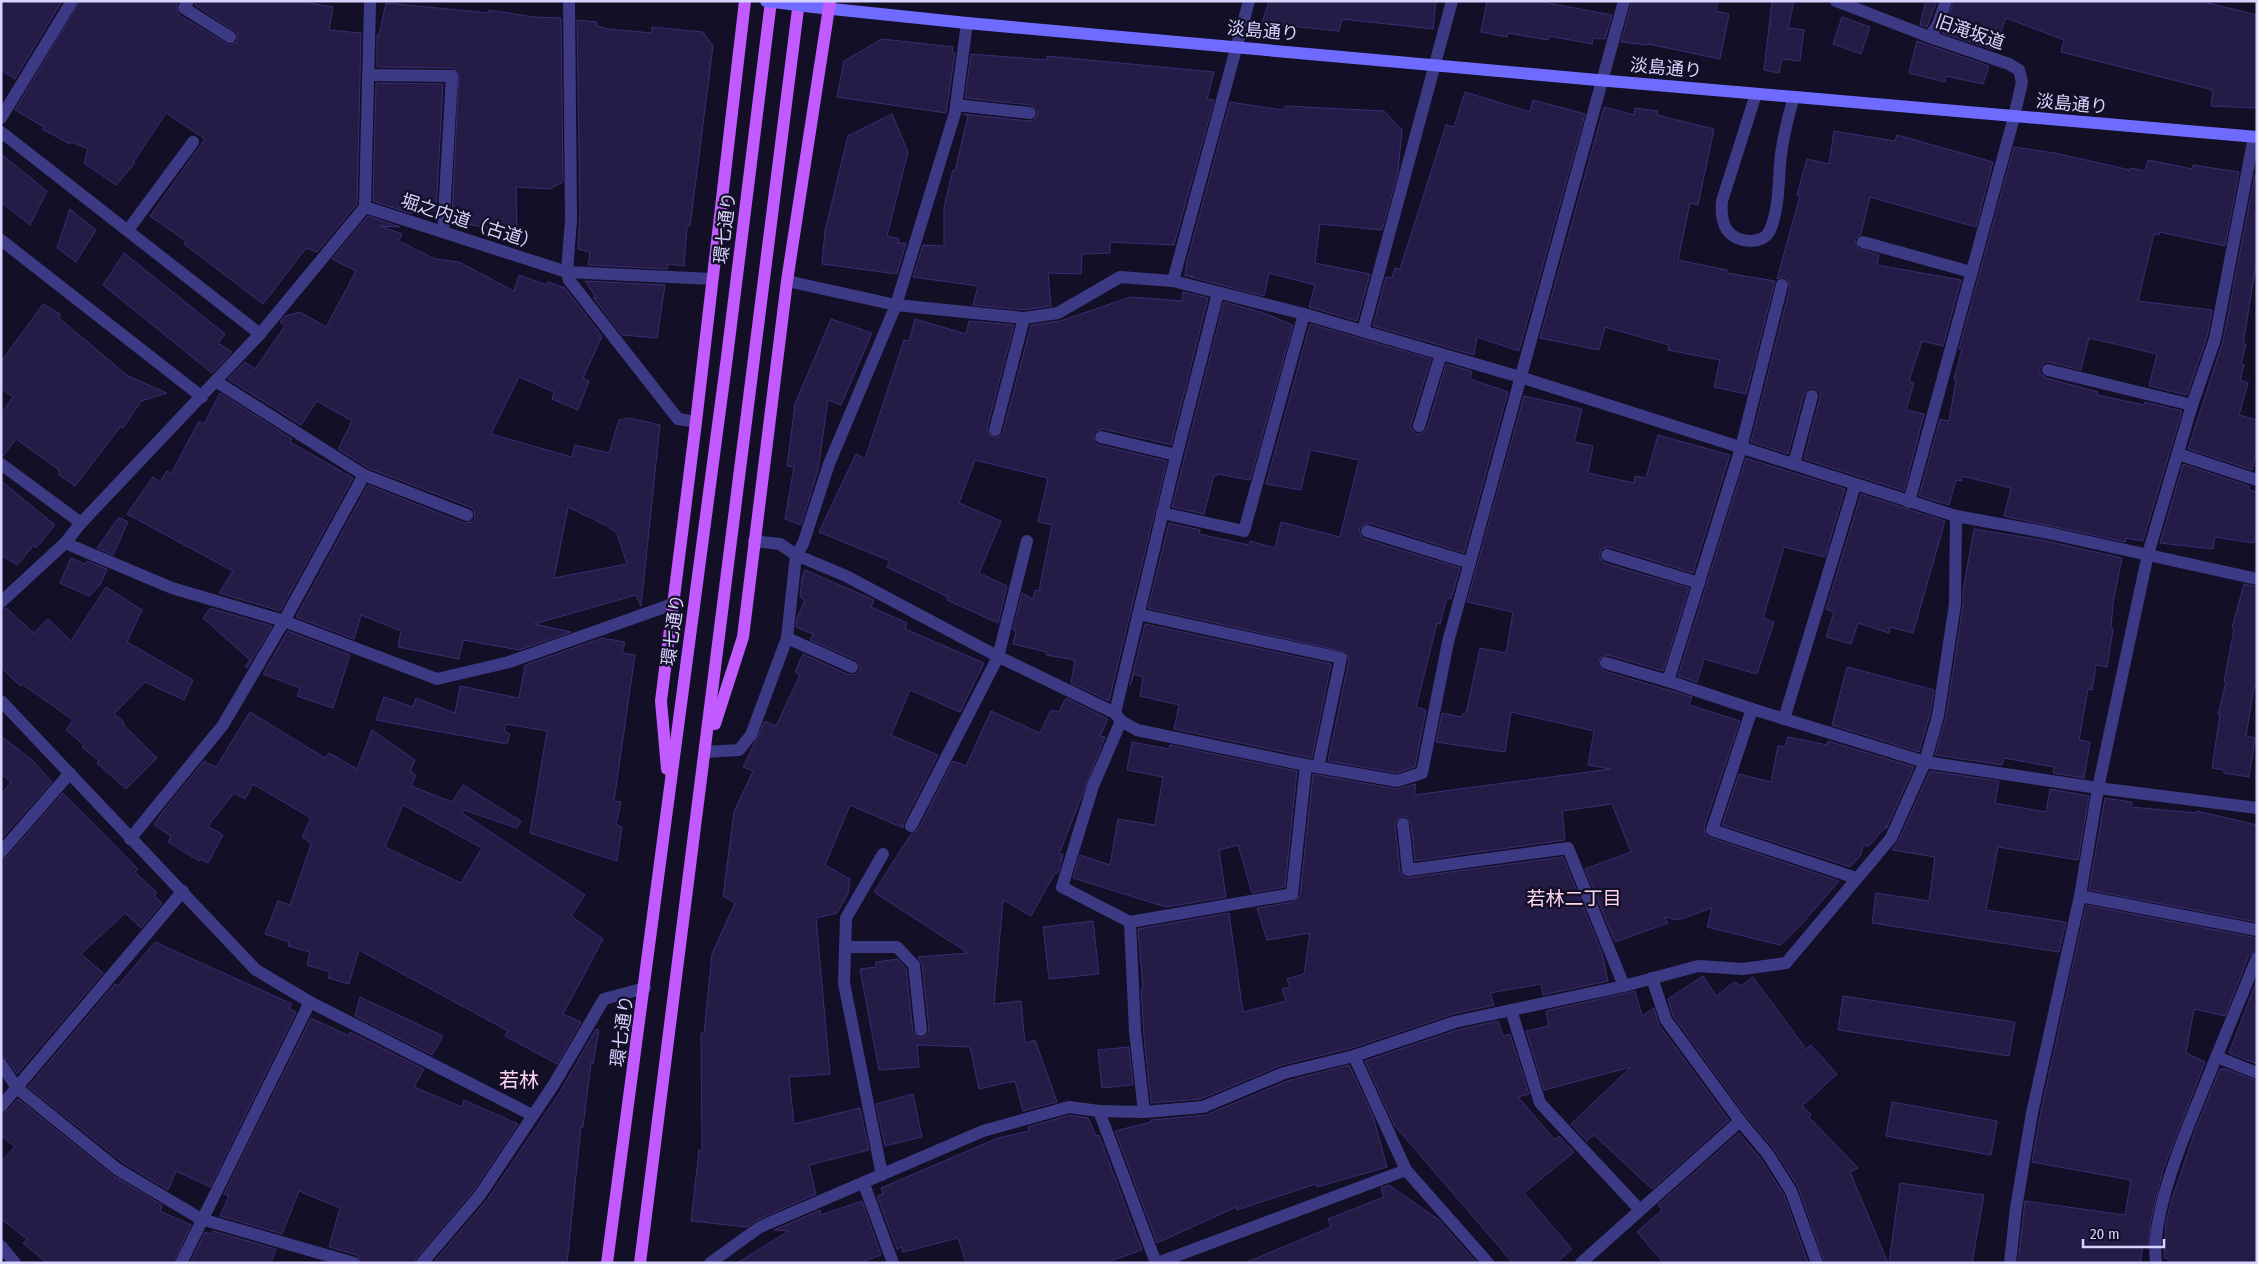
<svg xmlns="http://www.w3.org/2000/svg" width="2258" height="1264" font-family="'Fira Sans Condensed','Noto Sans JP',sans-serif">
<rect width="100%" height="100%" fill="#130f26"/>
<g fill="#241b47" stroke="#3b2d73" fill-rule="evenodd">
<polygon points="1,1 62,1 15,79 1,70"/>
<polygon points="80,1 178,1 176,8 179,15 229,45 237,42 237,33 195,5 196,1 297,1 333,7 329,30 361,33 357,204 317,252 306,248 263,304 184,244 186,241 150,216 205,139 166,113 134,161 135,163 116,185 84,163 88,149 71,142 70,144 42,129 44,127 15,110"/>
<polygon points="1269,1 1436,1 1433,29 1342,19 1339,31 1262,23"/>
<polygon points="1487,1 1537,1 1612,15 1605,39 1593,38 1592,44 1549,36 1548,40 1508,33 1507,37 1481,32"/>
<polygon points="1632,1 1718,1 1716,11 1729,14 1720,59 1648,44 1648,45 1621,42"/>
<polygon points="1772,1 1794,1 1788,28 1804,30 1800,61 1782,59 1779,73 1764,70"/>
<polygon points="1926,1 1937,1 1927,27 1920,25"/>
<polygon points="1954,1 2200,1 2257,15 2257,108 2211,106 2213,90 2061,52 2064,40 2006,18 1994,50 1942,33"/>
<polygon points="386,3 489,13 489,10 534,17 561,18 563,182 549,189 516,187 517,233 504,232 455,221 452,216 459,73 452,68 377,67 377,35 379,35"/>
<polygon points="1842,17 1870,27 1861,54 1833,44"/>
<polygon points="577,20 597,22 597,26 608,29 652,33 652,27 703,32 713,46 690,226 687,226 684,266 668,264 667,269 588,265 590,252 578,249 580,212"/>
<polygon points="882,39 953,47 952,53 955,53 946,113 837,97 844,61"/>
<polygon points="1917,41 1989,66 1983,84 1946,76 1945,82 1909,73"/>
<polygon points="971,54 1047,60 1047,56 1214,72 1207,99 1214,100 1174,245 1110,242 1110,253 1082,254 1081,274 1048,273 1051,306 1024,310 973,305 978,286 913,277 923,245 944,246 944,207 953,170 955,171 968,116 963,114 1029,121 1034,120 1038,114 1037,109 1031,105 965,98"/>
<polygon points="376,83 443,84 436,211 414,211 412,214 373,201"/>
<polygon points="1465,92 1530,112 1533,100 1585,114 1519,351 1477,337 1474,355 1373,326 1386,277 1392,278 1395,268 1400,269 1446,125 1454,127"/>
<polygon points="1230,102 1282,110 1287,106 1384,111 1402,130 1398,172 1382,230 1320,224 1315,263 1370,274 1357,321 1309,307 1315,285 1269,273 1264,296 1190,277 1193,276 1185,276 1187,261"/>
<polygon points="1604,107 1634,115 1635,108 1658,111 1657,115 1714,129 1698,205 1690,203 1678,260 1727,270 1727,273 1775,281 1746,394 1714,387 1720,360 1668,350 1669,345 1605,327 1599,350 1540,338"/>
<polygon points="892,114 908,152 887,236 899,239 898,243 906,243 897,274 822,264 825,231 848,136"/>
<polygon points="1834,131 1895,141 1897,135 1993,162 1976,227 1870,197 1861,234 1855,240 1858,248 1879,255 1877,265 1961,280 1943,346 1922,341 1909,381 1914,383 1906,410 1924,414 1904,491 1804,459 1820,398 1820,393 1815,388 1809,388 1804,394 1788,454 1751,442 1790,287 1787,279 1784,277 1777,279 1800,196 1797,195 1807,159 1829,164"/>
<polygon points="2014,147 2055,153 2130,170 2131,168 2145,171 2148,160 2192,169 2193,165 2239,172 2225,246 2160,232 2159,235 2154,234 2138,301 2212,310 2207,337 2187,395 2149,386 2157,354 2089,338 2081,370 2049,362 2045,362 2040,368 2040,373 2046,378 2098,392 2097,395 2144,405 2145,402 2182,411 2143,541 2126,538 2125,542 2004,516 2011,488 1962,476 1962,481 1956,480 1949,505 1919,496 1940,419 1949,421 1956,380 1954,379 1962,349 1959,349"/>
<polygon points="1,154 47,191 30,225 1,202"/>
<polygon points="2255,174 2257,175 2257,258 2243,344 2246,344 2241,364 2244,365 2240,380 2248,383 2239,415 2257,420 2257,447 2252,470 2188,449 2223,341"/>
<polygon points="70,209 96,230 76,262 57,248"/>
<path d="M368,216L400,227L380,226L402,234L399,241L435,259L459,262L514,291L519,275L547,285L548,282L565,288L602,336L583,378L589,381L578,410L552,399L554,392L519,377L491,434L572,457L575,445L609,453L619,420L629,418L660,425L641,606L636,595L534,624L571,632L519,650L463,640L459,659L398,647L401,631L361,615L354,639L296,617L368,485L464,523L472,522L475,517L474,510L470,507L368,468L338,449L352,421L317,401L301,425L228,379L245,362L255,369L285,326L280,322L285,316L300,312L326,327L356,271L332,259ZM568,507L607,526L617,533L627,564L554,578Z"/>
<polygon points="124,253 225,334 218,343 232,352 212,373 103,285"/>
<polygon points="585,281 665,285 657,338 622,335 593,297 597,299"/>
<polygon points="1183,292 1208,298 1171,445 1103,429 1095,431 1093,436 1095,443 1099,445 1167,461 1109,701 1071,683 1075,660 1046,655 1047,652 1013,644 1016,631 1013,630 1022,593 1033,599 1035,590 1039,591 1052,525 1038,522 1048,478 975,460 959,503 1001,521 979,573 1007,586 998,623 947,600 948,597 887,567 890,561 819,532 856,454 865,459 904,340 909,341 915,319 966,334 969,321 1014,325 987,428 989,435 997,438 1003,432 1031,325 1060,321 1131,297 1182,301"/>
<polygon points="1224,302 1261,312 1293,325 1250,480 1217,474 1217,476 1214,475 1204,514 1172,507"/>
<polygon points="43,304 60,314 59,318 128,376 167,393 141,401 123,428 121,426 75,486 59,475 59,470 16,439 3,456 1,456 1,414 13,397 1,388 1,362"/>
<polygon points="831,319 872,333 841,405 828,400 818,470 801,525 785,519 794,467 787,466 795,404"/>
<polygon points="1310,324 1431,359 1411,424 1411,428 1416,434 1421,434 1427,428 1446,364 1472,371 1470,379 1508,392 1464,553 1369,523 1362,525 1359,529 1361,536 1365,539 1460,568 1451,599 1447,598 1440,624 1437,623 1416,707 1426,710 1415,767 1396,773 1328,761 1349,660 1346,652 1148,608 1169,523 1200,530 1199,534 1249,545 1250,541 1275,548 1281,522 1340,537 1359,460 1310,450 1301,490 1266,484"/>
<polygon points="220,393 292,439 290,442 353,478 280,611 219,593 233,571 127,514 153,477 160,482 167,471 171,474 199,421 204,424"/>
<polygon points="1524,396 1582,409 1574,442 1593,446 1588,473 1634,483 1635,476 1646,478 1658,435 1730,455 1693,573 1609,547 1601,549 1599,556 1604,563 1689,588 1663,671 1608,655 1600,658 1598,665 1604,671 1692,697 1689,705 1740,721 1704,827 1706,836 1839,881 1801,925 1780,945 1707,927 1712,908 1678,920 1664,917 1668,923 1615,942 1585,869 1631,852 1612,804 1562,811 1565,840 1415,861 1411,823 1407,817 1402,816 1396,820 1395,825 1400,871 1405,878 1563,857 1602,953 1608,981 1543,995 1541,984 1490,993 1494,1005 1453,1014 1352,1048 1282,1065 1201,1099 1151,1103 1144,1037 1141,989 1143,989 1138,929 1229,913 1243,1012 1286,1001 1282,989 1290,987 1287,979 1304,974 1310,933 1267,940 1257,908 1293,902 1300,895 1313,774 1396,789 1416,784 1414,795 1611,769 1588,765 1594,731 1511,712 1505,752 1436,742 1442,713 1462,717 1463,714 1466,714 1480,648 1506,653 1513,612 1467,602"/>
<polygon points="1746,458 1845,489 1825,557 1784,547 1763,618 1774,622 1757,674 1704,659 1697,682 1678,676"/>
<polygon points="2183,464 2249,486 2249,490 2257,492 2257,529 2254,543 2215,537 2213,549 2160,543"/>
<polygon points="1,481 55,525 36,548 34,545 17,565 1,555"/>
<polygon points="1861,494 1945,521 1913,633 1890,627 1889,633 1858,623 1851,644 1826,637 1834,612 1826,609"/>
<polygon points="119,517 128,522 113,555 97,548"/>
<polygon points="1974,529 2042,540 2122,558 2113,603 2111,628 2113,629 2107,667 2096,665 2092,690 2088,689 2079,740 2090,742 2084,778 2053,773 2054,767 2004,758 2002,765 1935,755 1946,717 1963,605 1963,591"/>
<polygon points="71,558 85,564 87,561 107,569 100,585 89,596 60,583"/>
<polygon points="805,570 874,600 871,607 907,623 905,629 984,663 960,712 910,690 891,735 938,755 904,822 903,828 850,805 825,865 850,879 848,894 837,913 816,918 830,1074 789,1077 794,1124 860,1108 869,1150 809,1165 816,1194 757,1220 747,1227 691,1221 699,1150 702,1150 701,1033 704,1033 712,954 735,903 723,896 734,812 753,771 743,767 765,721 776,726 800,675 795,672 803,654 849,675 856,674 860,670 859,663 856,660 810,640 813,634 796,627 797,618 805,600 800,597 802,578"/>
<polygon points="2244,584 2257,587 2257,688 2254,687 2246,736 2255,738 2249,777 2224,773 2224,770 2212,768 2220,714 2218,714 2226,682 2224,682 2234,629 2232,628"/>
<polygon points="106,587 142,610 127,642 193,680 184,700 145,682 114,714 124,722 123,724 157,758 126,789 97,763 99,761 82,747 84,745 66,730 73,720 22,684 20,686 1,667 1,610 6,608 34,633 48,619 71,641"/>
<polygon points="210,608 272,626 247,668 245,667 250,660 203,618"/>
<polygon points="1145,624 1331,664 1312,758 1174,729 1179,705 1140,696 1143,677 1134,674 1130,685"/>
<polygon points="288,631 350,655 333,708 297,696 300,688 263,674"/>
<polygon points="602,638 625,642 622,653 635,655 614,801 621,802 616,824 622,827 617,861 530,833 547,731 506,724 504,731 510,734 507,744 376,720 384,697 413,707 416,698 455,713 460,686 519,698 525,665"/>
<polygon points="1847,667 1934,690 1930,714 1919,752 1832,725"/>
<polygon points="1066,698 1108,719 1100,736 1105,737 1059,854 1063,854 1058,873 1055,873 1031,916 1003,900 994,1004 1021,1001 1025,1043 1035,1040 1057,1102 1023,1111 1015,1081 979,1089 970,1047 917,1045 919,1067 879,1070 860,969 876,967 876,962 898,959 906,969 913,1031 917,1037 922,1038 928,1034 929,1029 922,964 918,957 968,953 874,892 911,834 918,830 953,761 966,766 991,711 1040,733 1051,710 1059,712"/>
<path d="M250,712L325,758L329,753L357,769L372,730L415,760L410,771L416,775L411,786L452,802L463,785L521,821L517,828L464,810L462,813L585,895L571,916L603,939L563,1014L581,1022L557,1064L505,1036L508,1031L359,950L349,984L328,978L330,972L307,965L310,952L288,946L289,942L265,934L278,901L290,905L310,848L311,843L302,837L311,818L253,784L245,799L234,793L208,826L223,835L208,863L201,859L199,861L168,842L171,836L154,825L161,814L204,761L216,767ZM403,805L482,848L461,883L385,847Z"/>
<polygon points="1,736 32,760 52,782 1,839 1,795 11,782 1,774"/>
<polygon points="1788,737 1827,745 1828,741 1914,767 1886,829 1887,825 1869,846 1863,845 1861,855 1850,867 1722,825 1739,774 1771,782 1778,746 1785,747"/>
<polygon points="1132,742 1169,749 1170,745 1297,771 1285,887 1252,893 1238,845 1219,850 1226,897 1166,907 1073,878 1080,855 1110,865 1118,819 1155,825 1163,777 1127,770"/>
<polygon points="1930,771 1999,781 1995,803 2046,812 2050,789 2089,796 2078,860 1998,847 1986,910 2066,922 2059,952 1872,923 1876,893 1929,901 1935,857 1892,850 1898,842"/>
<polygon points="63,793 138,869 135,872 157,893 154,896 162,903 141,928 125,913 81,954 103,973 17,1074 7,1059 1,1056 1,860 7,857"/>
<polygon points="2105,798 2132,802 2131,807 2197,813 2197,811 2257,825 2257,922 2089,890"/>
<polygon points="2086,905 2257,938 2257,950 2249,955 2225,1016 2194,1009 2186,1053 2205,1062 2163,1170 2151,1219 2148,1249 2143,1246 2140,1263 2018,1263 2025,1201 2125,1215 2131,1180 2032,1162 2041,1111"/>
<polygon points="1093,921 1099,974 1049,979 1043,927"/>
<polygon points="155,942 292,1004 289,1009 296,1012 210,1187 176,1171 168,1190 122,1162 28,1087 115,984 118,986"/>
<polygon points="1703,976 1716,996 1734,982 1741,986 1753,977 1806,1049 1811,1045 1837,1074 1802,1106 1811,1114 1809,1117 1858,1168 1850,1172 1888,1263 1825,1263 1798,1187 1774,1149 1746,1116 1673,1016 1668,999"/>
<polygon points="2257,980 2257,1064 2229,1053"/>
<polygon points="1635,991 1642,1016 1654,1008 1659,1025 1729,1120 1652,1189 1594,1135 1587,1141 1571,1124 1631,1067 1544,1090 1526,1031 1549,1026 1546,1011"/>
<polygon points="1843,996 2015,1022 2009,1056 1838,1030"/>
<polygon points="360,997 443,1036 432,1055 355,1016"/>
<polygon points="311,1018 349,1036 350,1032 424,1069 414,1087 462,1107 464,1100 518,1124 474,1190 416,1258 414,1263 362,1263 357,1255 329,1247 340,1208 299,1191 282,1234 220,1216 229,1196 224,1194"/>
<polygon points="1498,1021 1503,1036 1510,1034 1529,1094 1518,1097 1555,1140 1559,1136 1574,1152 1524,1193 1572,1249 1556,1263 1513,1263 1394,1125 1365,1061 1457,1030"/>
<polygon points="596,1029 599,1030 593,1064 591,1062 583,1127 581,1127 567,1263 433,1263 487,1200 560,1092"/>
<polygon points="1129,1047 1133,1085 1102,1088 1098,1050"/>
<polygon points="1349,1065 1373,1116 1387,1167 1317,1187 1316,1184 1237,1210 1236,1207 1157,1243 1115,1131 1151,1122 1151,1120 1206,1115 1287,1081"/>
<polygon points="2223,1068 2257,1081 2257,1263 2174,1263 2164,1257 2166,1222 2172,1199 2196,1128 2220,1069 2223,1070"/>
<polygon points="913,1094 922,1137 885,1146 876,1104"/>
<polygon points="18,1099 112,1175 162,1205 160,1211 191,1225 173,1263 47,1263 23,1243 27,1239 1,1219 1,1162 15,1147 1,1135 1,1114 7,1111"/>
<polygon points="1892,1102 1997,1121 1991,1155 1886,1136"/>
<polygon points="1070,1115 1088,1118 1096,1136 1099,1135 1142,1250 1105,1263 966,1263 958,1238 903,1252 902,1247 897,1249 877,1196 883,1194 881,1188 998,1138 1029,1131 1028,1127"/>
<polygon points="1739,1133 1760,1158 1784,1195 1808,1263 1664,1263 1637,1232 1662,1210 1658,1205"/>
<polygon points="1900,1183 1984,1195 1972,1263 1889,1263"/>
<polygon points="1389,1185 1439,1220 1477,1263 1245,1263 1331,1227 1328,1219 1384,1197 1381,1188"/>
<polygon points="862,1201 881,1255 859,1263 737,1263 789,1231 774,1230 820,1210 821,1215"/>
<polygon points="213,1231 276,1249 271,1263 190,1263 205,1232 211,1234"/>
</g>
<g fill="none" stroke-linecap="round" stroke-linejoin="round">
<g stroke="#3d3a85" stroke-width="12">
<polyline points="368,75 452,76 443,232"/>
<path d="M1756,94L1722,201C1721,211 1721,221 1727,230C1736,243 1763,246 1770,230C1780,207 1778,179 1781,154C1784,134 1788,116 1794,97"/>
<polyline points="956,105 1030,113"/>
<polyline points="1863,242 1971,272"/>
<polyline points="567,272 712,279"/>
<polyline points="2048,370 2192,405"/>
<polyline points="217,382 364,475"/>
<polyline points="1419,426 1441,354"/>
<polyline points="995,430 1024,318"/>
<polyline points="1101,437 1176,455"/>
<polyline points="1741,448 1782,285"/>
<polyline points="2178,454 2257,480"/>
<polyline points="1794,464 1812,396"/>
<polyline points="1162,513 1244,531 1304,314"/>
<polyline points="1367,531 1470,563"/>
<polyline points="1607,555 1699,583"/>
<polyline points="1138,614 1341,658 1318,767"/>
<polyline points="284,621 364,475 467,515"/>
<polyline points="1606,663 1668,681"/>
<polyline points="1784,719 1855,485"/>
<polyline points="705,752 739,750 751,735 787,638 796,555 803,544 829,464 896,305"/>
<polyline points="1403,824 1408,870 1568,848 1624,986"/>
<polyline points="911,826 998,657 1027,541"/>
<polyline points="2080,896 2257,930"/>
<polyline points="1130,922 1292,894 1306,765"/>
<polyline points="845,947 897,947 914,965 921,1030"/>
<polyline points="1652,978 1666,1020 1740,1121 1767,1153 1791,1191 1817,1263"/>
<polyline points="1511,1010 1540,1103 1640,1210"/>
<polyline points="2217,1057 2257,1073"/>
<polyline points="1144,1112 1135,1031 1130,922 1062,887 1093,786 1121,721 1115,713 1172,473 1218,293"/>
</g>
<polyline stroke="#3d3a85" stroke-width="12" points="2098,788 2257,808"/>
<g stroke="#3d3a85" stroke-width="12">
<polyline points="188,1 184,8 230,37"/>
<polyline points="569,1 571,219 567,272 569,280 678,419 696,422"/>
<polyline points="1836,1 1930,37 2009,64 2019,70 2022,82 2014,117 1909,502"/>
<polyline points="1930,37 1938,24 1946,1"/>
<polyline points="1,118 72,1"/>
<polyline points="1,132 260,334"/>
<polyline points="365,207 567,272"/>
<polyline points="365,207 370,1"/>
<polyline points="128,230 193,142"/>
<polyline points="1,240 202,397"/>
<polyline points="787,281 896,305 1024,318 1058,313 1120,277 1173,281 1304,314 1520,377 1956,516 2044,532 2257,579"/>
<polyline points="1173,281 1249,1"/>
<polyline points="896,305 955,113 967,23"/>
<polyline points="1363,331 1452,1"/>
<polyline points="1741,448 1668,681 1752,709 1925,762 2098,788"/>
<polyline points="1,464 81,523"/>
<polyline points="754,541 780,544 796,555 846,576 997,656 1115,713"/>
<polyline points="65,543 172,588 284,621 437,679 509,662 673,604"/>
<polyline points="1,602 65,543 81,523 260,334 365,207"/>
<polyline points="787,638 852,667"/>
<polyline points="1,701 256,970 310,1002 532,1115"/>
<polyline points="1752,709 1712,830 1856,878"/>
<polyline points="1121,721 1137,730 1306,765 1397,781 1422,773 1448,642 1624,1"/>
<polyline points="130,839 223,725 284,621"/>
<polyline points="1,852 70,773"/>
<polyline points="1354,1056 1406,1170 1488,1263"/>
<polyline points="1,1064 17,1088 117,1169 201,1219 354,1263"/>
<polyline points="1,1106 183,891"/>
<polyline points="1099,1111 1156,1263"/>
<polyline points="882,1175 844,983 846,918 883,854"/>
<polyline points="864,1184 893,1263"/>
<polyline points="1,1246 15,1263"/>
<polyline points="181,1263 310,1002"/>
<polyline points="422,1263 480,1195 554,1084 604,999 645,988"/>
<polyline points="710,1263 760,1227 983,1131 1069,1107 1099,1111 1144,1112 1203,1107 1284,1073 1354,1056 1455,1022 1624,986 1698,966 1743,969 1786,963 1891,838 1925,762 1938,716 1955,604 1956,516"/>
<polyline points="1157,1263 1406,1170"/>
<polyline points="1581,1263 1740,1121"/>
<polyline points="2010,1263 2016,1208 2032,1113 2080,896 2098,788 2148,554 2192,405 2215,339 2254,137"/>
<path d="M2156,1263C2150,1213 2186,1131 2205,1085C2222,1042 2240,1000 2257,958"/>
</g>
<polyline stroke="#6f6bff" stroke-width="12" points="813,7 967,23 1586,79 2257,137"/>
<g stroke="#c25bff" stroke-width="12">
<polyline points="715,724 743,637 787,281 830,1"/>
<polyline points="667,769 661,701 696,422 745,1"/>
<polyline points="607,1263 727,357 771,1"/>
<polyline points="640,1263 799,1"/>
</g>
<polyline stroke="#6f6bff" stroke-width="12" points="766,1 813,7"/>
</g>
<g text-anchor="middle" stroke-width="4.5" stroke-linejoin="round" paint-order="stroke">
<g font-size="18" fill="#d9d4ff" stroke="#130f26">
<text transform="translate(1263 31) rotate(5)" y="6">淡島通り</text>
<text transform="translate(1970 32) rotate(19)" y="6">旧滝坂道</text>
<text transform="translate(1666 68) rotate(5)" y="6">淡島通り</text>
<text transform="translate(2072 104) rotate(5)" y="6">淡島通り</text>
<text transform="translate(470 222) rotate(18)" y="6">堀之内道（古道）</text>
<text transform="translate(725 228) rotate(-83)" y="6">環七通り</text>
<text transform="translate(673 630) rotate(-82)" y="6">環七通り</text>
<text transform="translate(622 1031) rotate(-82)" y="6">環七通り</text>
</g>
<g font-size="19" fill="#ffd6f0" stroke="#130f26">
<text x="1574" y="905">若林二丁目</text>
</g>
<g font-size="20" fill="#ffd6f0" stroke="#130f26">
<text x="519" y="1087">若林</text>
</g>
</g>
<rect width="2258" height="1264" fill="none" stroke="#d9d4ff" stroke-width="5"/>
<path d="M2083 1239v8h81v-8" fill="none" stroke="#d9d4ff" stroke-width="2.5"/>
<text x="2090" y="1239" font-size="15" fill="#d9d4ff" stroke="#130f26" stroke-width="4" paint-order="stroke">20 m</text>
</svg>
